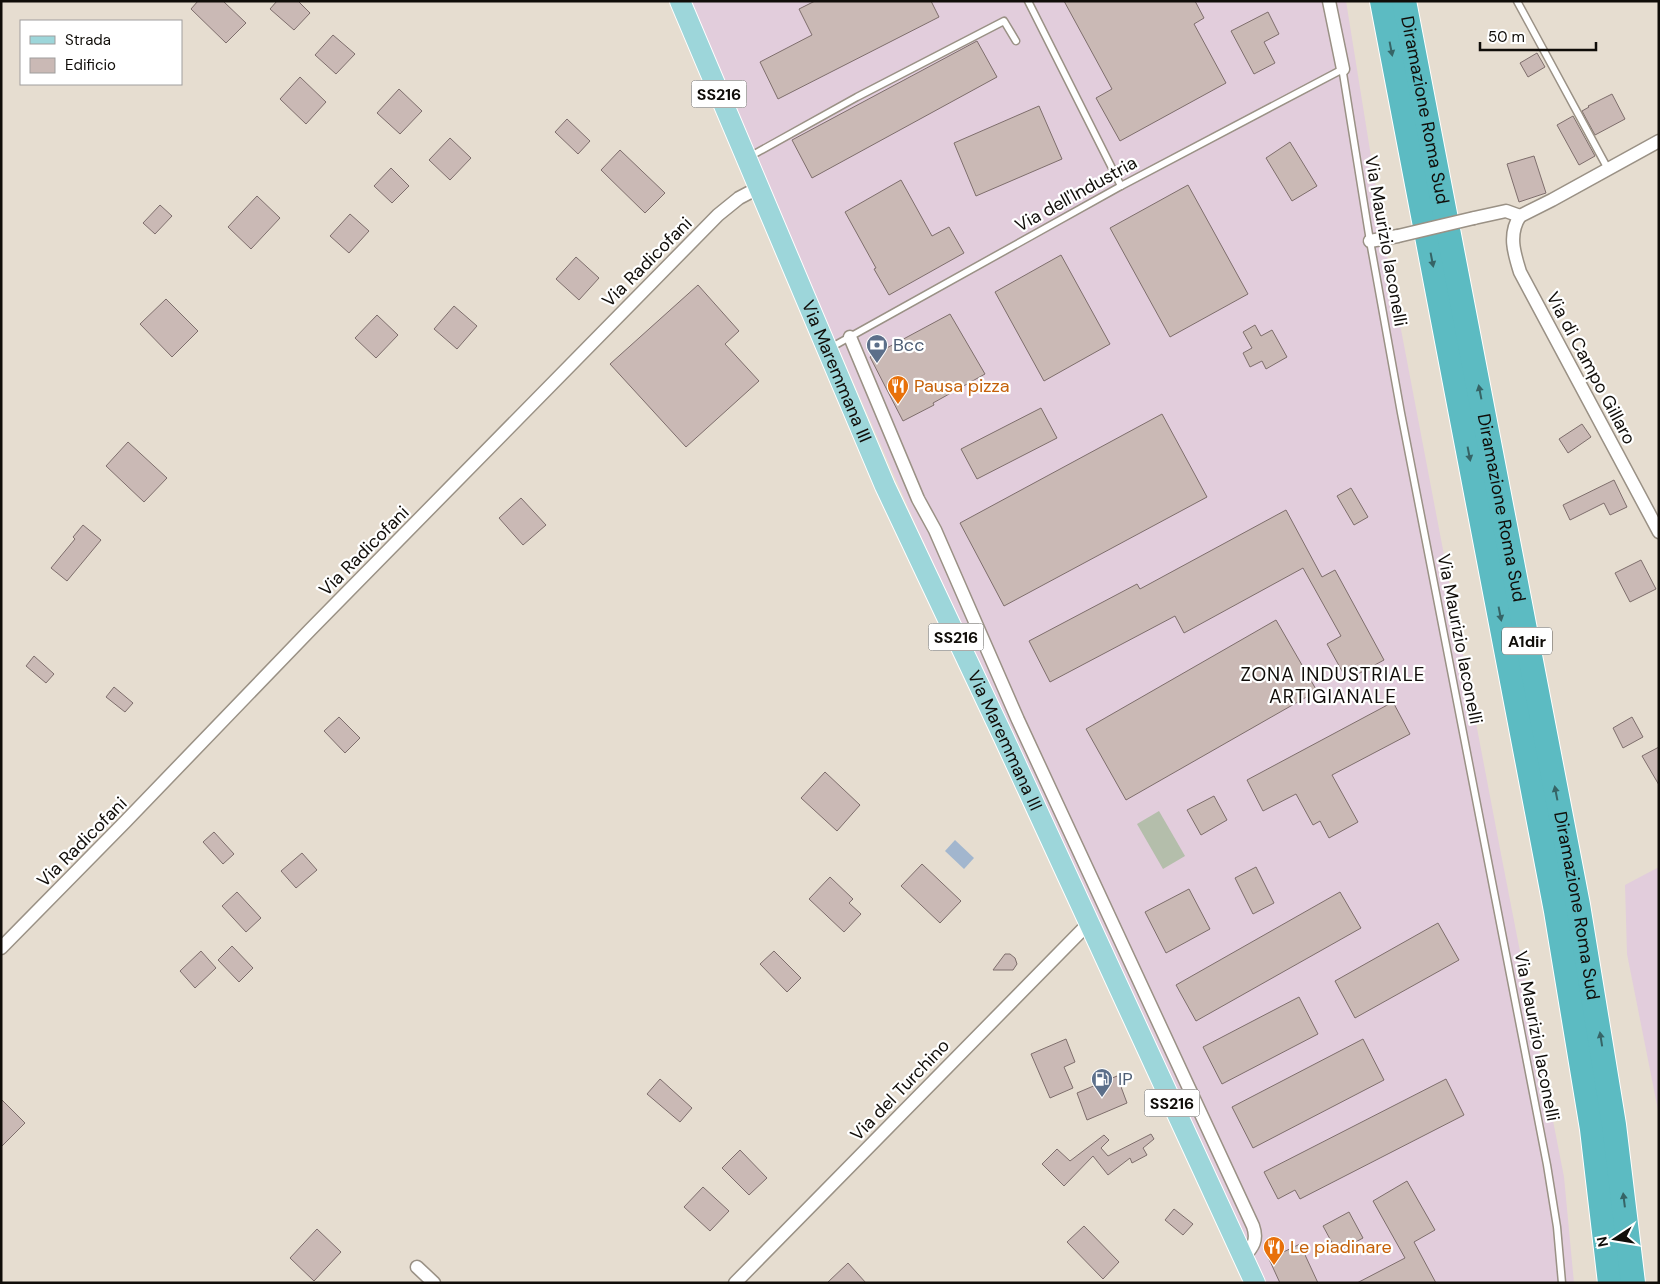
<svg xmlns="http://www.w3.org/2000/svg" width="1660" height="1284" font-family="'DM Sans',sans-serif">
<rect width="100%" height="100%" fill="#e6ddd0"/>
<g fill="#e2cddc">
<polygon points="687,1 1346,1 1387,256 1501,854 1564,1177 1574,1283 1265,1283 915,523"/>
<polygon points="1659,867 1659,1115 1627,954 1625,885"/>
</g>
<polygon fill="#b4beab" points="1159,811 1185,856 1163,869 1137,824"/>
<polygon fill="#a2b6ce" points="955,840 974,858 964,869 945,851"/>
<g fill="#cab9b5" stroke="#7e6e6c">
<polygon points="198,1 223,1 246,23 226,43 191,9"/>
<polygon points="277,1 298,1 310,13 294,30 270,9"/>
<polygon points="815,1 931,1 939,17 778,99 760,62 812,35 799,9"/>
<polygon points="1064,1 1195,1 1204,18 1194,24 1226,83 1120,141 1096,98 1112,89"/>
<polygon points="1268,12 1279,34 1264,42 1275,63 1254,74 1231,31"/>
<polygon points="333,35 355,54 336,74 315,55"/>
<polygon points="977,41 997,77 812,178 792,140"/>
<polygon points="1537,53 1545,67 1528,77 1520,63"/>
<polygon points="300,77 326,102 306,124 280,99"/>
<polygon points="399,89 422,111 400,134 377,113"/>
<polygon points="1612,94 1625,119 1595,135 1582,111 1589,107 1588,106"/>
<polygon points="1039,106 1062,159 976,196 954,143"/>
<polygon points="1573,116 1595,156 1579,165 1557,125"/>
<polygon points="567,119 590,141 578,154 555,132"/>
<polygon points="450,138 471,158 450,180 429,160"/>
<polygon points="1290,142 1317,186 1292,201 1266,158"/>
<polygon points="620,150 665,193 645,213 601,170"/>
<polygon points="1534,156 1546,193 1519,202 1507,164"/>
<polygon points="391,168 409,186 392,203 374,186"/>
<polygon points="901,180 932,236 949,227 964,253 889,295 874,269 876,268 845,212"/>
<polygon points="1188,185 1248,294 1170,337 1110,228"/>
<polygon points="257,196 280,218 251,249 228,227"/>
<polygon points="160,205 172,216 155,234 143,223"/>
<polygon points="350,214 369,231 349,253 330,236"/>
<polygon points="1061,255 1110,344 1044,381 995,292"/>
<polygon points="576,257 599,278 579,300 556,279"/>
<polygon points="698,285 739,331 725,344 759,381 686,447 610,364"/>
<polygon points="166,299 198,331 172,357 140,324"/>
<polygon points="454,306 477,326 457,349 434,329"/>
<polygon points="950,314 985,374 933,403 934,405 903,421 870,357"/>
<polygon points="377,315 398,335 376,358 355,338"/>
<polygon points="1255,325 1261,336 1272,330 1287,357 1266,369 1262,361 1250,367 1243,353 1252,348 1243,332"/>
<polygon points="1041,408 1057,438 977,479 961,449"/>
<polygon points="1162,414 1207,497 1004,606 960,523"/>
<polygon points="1582,424 1591,437 1568,453 1559,439"/>
<polygon points="128,442 167,478 144,502 106,466"/>
<polygon points="1614,480 1627,507 1610,515 1604,503 1570,520 1563,505"/>
<polygon points="1351,488 1368,517 1354,525 1337,496"/>
<polygon points="521,498 546,525 523,545 499,518"/>
<polygon points="1286,510 1322,577 1335,570 1384,660 1347,680 1327,644 1341,636 1303,568 1184,633 1175,616 1050,682 1029,641 1137,584 1140,589"/>
<polygon points="83,525 101,540 67,581 51,568 75,539 73,537"/>
<polygon points="1641,560 1656,589 1630,602 1615,573"/>
<polygon points="1276,620 1317,691 1126,800 1086,729"/>
<polygon points="34,656 54,674 46,683 26,666"/>
<polygon points="114,687 133,703 125,712 106,697"/>
<polygon points="1393,702 1410,734 1332,775 1358,822 1329,838 1320,821 1313,825 1296,794 1263,811 1247,780"/>
<polygon points="339,717 360,738 345,753 324,731"/>
<polygon points="1632,717 1643,737 1623,748 1613,728"/>
<polygon points="1659,747 1659,785 1642,756"/>
<polygon points="825,772 860,805 837,831 801,798"/>
<polygon points="1214,796 1227,820 1201,835 1187,810"/>
<polygon points="214,832 234,854 223,864 203,842"/>
<polygon points="302,853 317,870 296,888 281,871"/>
<polygon points="922,864 961,901 940,923 901,886"/>
<polygon points="1256,867 1274,903 1253,914 1235,878"/>
<polygon points="830,877 853,899 849,903 861,914 844,932 809,899"/>
<polygon points="1189,889 1210,929 1166,953 1145,912"/>
<polygon points="237,892 261,918 246,932 222,906"/>
<polygon points="1340,892 1361,928 1196,1021 1176,985"/>
<polygon points="1438,923 1459,960 1355,1018 1335,981"/>
<polygon points="232,946 253,968 239,982 218,960"/>
<polygon points="201,951 216,968 195,988 180,971"/>
<polygon points="774,951 801,978 787,992 760,964"/>
<polygon points="1005,954 1010,954 1015,958 1017,964 1013,970 993,970"/>
<polygon points="1299,997 1318,1034 1222,1084 1203,1047"/>
<polygon points="1066,1039 1075,1062 1064,1067 1073,1088 1050,1098 1031,1054"/>
<polygon points="1363,1039 1384,1080 1253,1148 1232,1107"/>
<polygon points="1117,1076 1127,1103 1087,1120 1077,1093"/>
<polygon points="660,1079 692,1108 680,1122 647,1094"/>
<polygon points="1446,1079 1464,1115 1300,1199 1295,1190 1278,1199 1264,1172"/>
<polygon points="1,1099 25,1123 1,1147"/>
<polygon points="1151,1134 1154,1139 1143,1148 1147,1155 1132,1163 1130,1158 1108,1175 1093,1156 1064,1186 1042,1164 1057,1149 1070,1161 1104,1135 1109,1140 1101,1148 1108,1156"/>
<polygon points="740,1150 767,1178 749,1195 722,1168"/>
<polygon points="1407,1181 1435,1230 1414,1242 1436,1283 1357,1283 1405,1258 1373,1201"/>
<polygon points="703,1187 729,1211 710,1231 684,1207"/>
<polygon points="1174,1209 1193,1224 1183,1235 1165,1220"/>
<polygon points="1349,1212 1363,1238 1337,1252 1323,1226"/>
<polygon points="1084,1226 1119,1262 1103,1279 1067,1242"/>
<polygon points="317,1229 341,1252 314,1281 290,1258"/>
<polygon points="1300,1244 1318,1283 1280,1283 1269,1259"/>
<polygon points="848,1263 866,1283 827,1283"/>
</g>
<g fill="none" stroke-linecap="round" stroke-linejoin="round">
<g stroke="#9a9185" stroke-width="9">
<g id="lane">
<polyline points="1028,1 1121,186"/>
<polyline points="1517,1 1608,169"/>
<polyline points="1342,67 1370,241 1401,413 1547,1165 1557,1227 1562,1283"/>
<polyline points="749,157 857,97 1004,21 1016,41"/>
<polyline points="830,348 1121,186 1343,69"/>
</g>
</g>
<g stroke="#9a9185" stroke-width="15">
<g id="street">
<polyline points="1329,1 1343,69"/>
<path d="M1520,216C1508,234 1514,253 1520,272L1659,532"/>
<polyline points="1520,216 1552,200 1659,141"/>
<polyline points="1474,218 1506,211 1520,216"/>
<polyline points="1370,241 1398,236"/>
<path d="M850,337L918,499L935,530L1018,720L1253,1226C1258,1240 1253,1247 1243,1258"/>
<polyline points="1,948 125,822 310,630 718,215 739,198 758,188"/>
<polyline points="417,1267 434,1283"/>
<polyline points="735,1283 1089,923"/>
</g>
</g>
<g stroke="#fff" stroke-width="22">
<g id="primary">
<path id="s1" d="M680,1L885,486L1003,736L1255,1283"/>
</g>
</g>
<g stroke="#fff" stroke-width="26">
<g id="highway">
<polyline points="1382,1 1556,911 1592,1129 1610,1283"/>
<path id="s2" d="M1404,1L1578,905L1614,1125L1633,1283"/>
</g>
</g>
<use href="#lane" stroke="#fff" stroke-width="6"/>
<use href="#street" stroke="#fff" stroke-width="12"/>
<use href="#primary" stroke="#9dd6da" stroke-width="20"/>
<use href="#highway" stroke="#5cbbc2" stroke-width="24"/>
<g stroke="#9a9185" stroke-width="15" stroke-linecap="butt">
<polyline id="street-bridge" points="1398,236 1474,218"/>
</g>
<use href="#street-bridge" stroke="#fff" stroke-width="12"/>
</g>
<defs><path id="oneway-solid" d="M-6-.8H1V-3.2L6.5 0L1 3.2V.8H-6Z" transform="scale(1.25)"/></defs>
<g fill="#366466">
<use href="#oneway-solid" transform="translate(1391 49) rotate(79)"/>
<use href="#oneway-solid" transform="translate(1432 260) rotate(79)"/>
<use href="#oneway-solid" transform="translate(1480 392) rotate(-101)"/>
<use href="#oneway-solid" transform="translate(1469 454) rotate(79)"/>
<use href="#oneway-solid" transform="translate(1500 614) rotate(79)"/>
<use href="#oneway-solid" transform="translate(1556 793) rotate(-101)"/>
<use href="#oneway-solid" transform="translate(1601 1039) rotate(-99)"/>
<use href="#oneway-solid" transform="translate(1624 1200) rotate(-97)"/>
</g>
<defs>
<g id="bank-pin" transform="scale(1.125)"><path d="M0 17L-7.5 6A9.5 9.5 0 1 1 7.5 6Z" fill="#5c6f8a" stroke="#fff"/><path d="M-6-4H6V4H-6ZM0-2.3a2.3 2.3 0 1 0 0 4.6a2.3 2.3 0 1 0 0-4.6Z" fill="#fff"/></g>
<g id="restaurant-pin" transform="scale(1.125)"><path d="M0 17L-7.5 6A9.5 9.5 0 1 1 7.5 6Z" fill="#e8710a" stroke="#fff"/><path d="M-5-6h1v4h1v-4h1v4h1v-4h1v5L-1.5 .5V6h-2V.5L-5-1ZM5-6V6H3V1.5H1.5Q1.5-4 5-6Z" fill="#fff"/></g>
<g id="fuel-pin" transform="scale(1.125)"><path d="M0 17L-7.5 6A9.5 9.5 0 1 1 7.5 6Z" fill="#5c6f8a" stroke="#fff"/><path d="M-5.5-6h7V0h2V4h1.3V-2.5L3-4.5l.8-.8L6-3V5H2.5V1h-1V6h-7ZM-4.2-4.7v3.2H.2V-4.7Z" fill="#fff"/></g>
</defs>
<g fill-rule="evenodd">
<use href="#bank-pin" x="877" y="345"/>
<use href="#restaurant-pin" x="898" y="386"/>
<use href="#fuel-pin" x="1102" y="1079"/>
<use href="#restaurant-pin" x="1274" y="1247"/>
</g>
<g text-anchor="middle" stroke-width="4.5" stroke-linejoin="round" paint-order="stroke">
<g fill="#fff" stroke="#585653" stroke-width="1">
<rect x="691.5" y="80.5" width="55" height="27" rx="4"/>
<rect x="928.5" y="623.5" width="55" height="27" rx="4"/>
<rect x="1502" y="627.5" width="50" height="27" rx="4"/>
<rect x="1144.5" y="1089.5" width="55" height="27" rx="4"/>
</g>
<g font-size="16" font-weight="bold" fill="#100d09">
<text x="719" y="100">SS216</text>
<text x="956" y="643">SS216</text>
<text x="1527" y="647">A1dir</text>
<text x="1172" y="1109">SS216</text>
</g>
<g font-size="18" fill="#100d09" stroke="#fff">
<text dy="6" stroke="none"><textPath href="#s2" startOffset="111">Diramazione Roma Sud</textPath></text>
<text transform="translate(1076 194) rotate(-29)" y="6">Via dell'Industria</text>
<text transform="translate(1386 241) rotate(80)" y="6">Via Maurizio Iaconelli</text>
<text transform="translate(647 262) rotate(-45)" y="6">Via Radicofani</text>
<text transform="translate(1591 368) rotate(62)" y="6">Via di Campo Gillaro</text>
<text dy="6" stroke="none"><textPath href="#s1" startOffset="402">Via Maremmana III</textPath></text>
<text dy="6" stroke="none"><textPath href="#s2" startOffset="516">Diramazione Roma Sud</textPath></text>
<text transform="translate(364 551) rotate(-45)" y="6">Via Radicofani</text>
<text transform="translate(1460 639) rotate(79)" y="6">Via Maurizio Iaconelli</text>
<text dy="6" stroke="none"><textPath href="#s1" startOffset="808">Via Maremmana III</textPath></text>
<text transform="translate(82 842) rotate(-45)" y="6">Via Radicofani</text>
<text dy="6" stroke="none"><textPath href="#s2" startOffset="921">Diramazione Roma Sud</textPath></text>
<text transform="translate(1537 1036) rotate(79)" y="6">Via Maurizio Iaconelli</text>
<text transform="translate(900 1090) rotate(-46)" y="6">Via del Turchino</text>
</g>
<g font-size="18" fill="#4e5e75" stroke="#fff" text-anchor="start">
<text x="893" y="351">Bcc</text>
<text x="1118" y="1085">IP</text>
</g>
<g font-size="18" fill="#c56008" stroke="#fff" text-anchor="start">
<text x="914" y="392">Pausa pizza</text>
<text x="1290" y="1253">Le piadinare</text>
</g>
<g font-size="19" letter-spacing="1" fill="#100d09" stroke="#fff">
<text x="1333" y="681">ZONA INDUSTRIALE<tspan x="1333" dy="22">ARTIGIANALE</tspan></text>
</g>
</g>
<rect width="1660" height="1284" fill="none" stroke="#100d09" stroke-width="5"/>
<rect x="20" y="20" width="162" height="65" fill="#ffffff" stroke="#9f9e9d"/>
<rect x="30" y="36" width="25" height="8" fill="#9dd6da" stroke="#9f9e9d"/>
<text x="65" y="45" font-size="15" fill="#100d09">Strada</text>
<rect x="30" y="58" width="25" height="15" fill="#cab9b5" stroke="#9f9e9d"/>
<text x="65" y="70" font-size="15" fill="#100d09">Edificio</text>
<g transform="translate(1615 1239) rotate(258)" stroke="#ffffff" stroke-width="4" paint-order="stroke">
<path d="M0-4L9 19L0 12L-9 19Z" fill="#100d09"/>
<text y="-8" font-size="14" font-weight="bold" text-anchor="middle" fill="#100d09">N</text>
</g>
<path d="M1480 42v8h116v-8" fill="none" stroke="#100d09" stroke-width="2.5"/>
<text x="1488" y="42" font-size="15" fill="#100d09" stroke="#ffffff" stroke-width="4" paint-order="stroke">50 m</text>
</svg>
